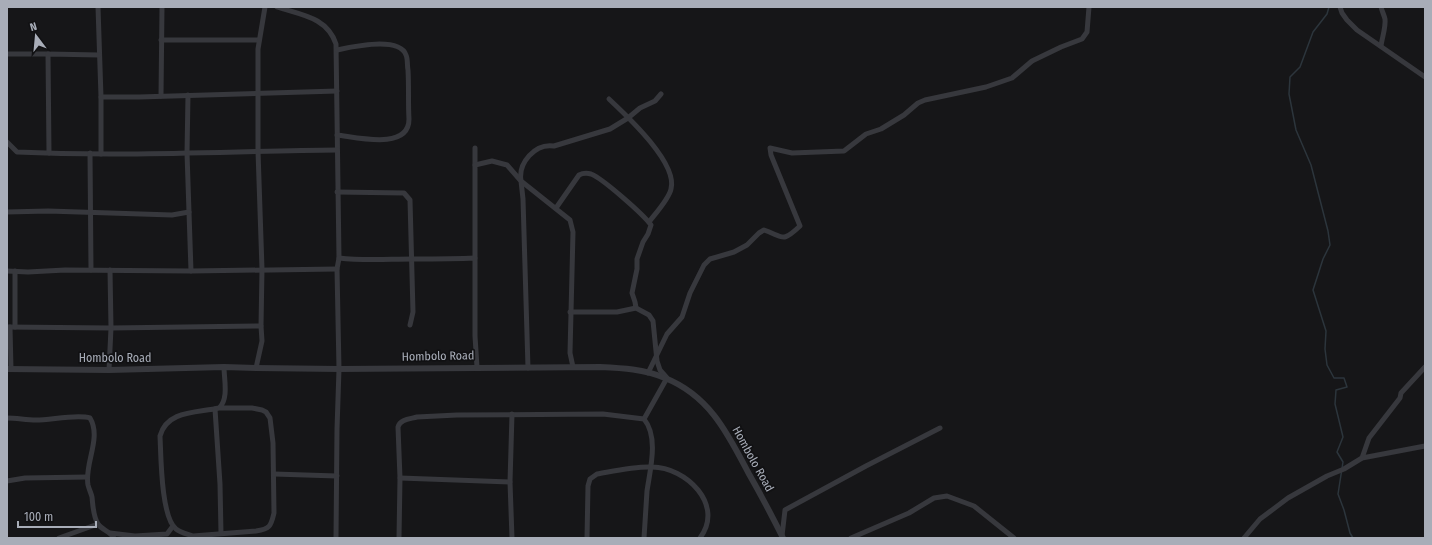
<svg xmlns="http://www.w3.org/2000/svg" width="1432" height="545" font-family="'Fira Sans Condensed',sans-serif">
<rect width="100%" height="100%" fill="#161618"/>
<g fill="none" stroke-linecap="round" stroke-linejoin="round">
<polyline stroke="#2c353c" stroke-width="1.5" points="1329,7 1327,14 1313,32 1300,67 1290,77 1289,94 1296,130 1311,165 1328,231 1330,245 1323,259 1313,290 1326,331 1325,349 1327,365 1334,378 1344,378 1347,387 1336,390 1335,404 1343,437 1337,452 1343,462 1338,494 1344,510 1350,533 1353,538"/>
<g stroke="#37383d" stroke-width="5">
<polyline points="98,7 101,97 101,154"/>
<path d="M277,7C301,15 327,17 336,44L339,258L337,269L339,369L337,429L336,538"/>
<polyline points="1340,7 1342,13 1347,20 1357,30 1425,77"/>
<path d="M1381,7C1382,11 1384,15 1385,19C1386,27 1382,38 1381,46"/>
<polyline points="161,40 259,40"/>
<path d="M337,50C351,47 399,36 406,55C408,59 407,66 408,70C409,87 408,103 409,119C409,151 356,137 337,135"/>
<polyline points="7,54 48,54"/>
<polyline points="188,95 187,153 191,271"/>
<polyline points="161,96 162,7"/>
<polyline points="101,97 139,97 337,91"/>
<path d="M609,99C627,116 678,163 671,189C669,199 655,214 649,222"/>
<path d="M7,142L17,152C124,157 231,151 337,150"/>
<polyline points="475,148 475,165"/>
<polyline points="49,153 48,54 99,55"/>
<polyline points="90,153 91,270"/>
<polyline points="337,192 404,193 410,200 413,312 410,325"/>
<path d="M556,208L579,175C583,173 587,173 591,174C602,178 643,214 651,225L648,234L643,242L637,259V269L632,293L635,302L636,308"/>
<polyline points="7,212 48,211 172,215 189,212"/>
<path d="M339,258C364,261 388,259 413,259C434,259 454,259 475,258V336L477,367"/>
<polyline points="475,258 475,165 492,161 507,165 521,181 523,199 528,368"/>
<polyline points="7,271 28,272 65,270 191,271 337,269"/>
<polyline points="15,271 15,327"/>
<polyline points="570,312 617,312 636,308 649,315 653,321 657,361 660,370 667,378 644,419"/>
<polyline points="7,327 111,328 261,326"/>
<polyline points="10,327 11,369"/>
<path d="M573,367L570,353L573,232L570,220L521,181C518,163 535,143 554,146L610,129L628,118L640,108L655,101L661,94"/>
<polyline points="256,368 262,341 261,326 262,269 258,151 258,49 265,7"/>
<polyline points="109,370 111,328 110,270"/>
<path d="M648,373L667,334L682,317L690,293L704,265L710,259L734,252L747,245L759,233L764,230C784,237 782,243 800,226L771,155L770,148L792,153L844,151L866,134L881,129L904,115L918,103L925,100L986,87L1012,78L1032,61L1061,47L1082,39L1087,32L1089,7"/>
<path d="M219,408H252L262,410L266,412L270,418L273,443L274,513C271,526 270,529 256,531L193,536C188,534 181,533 176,529C161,517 161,456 160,436C167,410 197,413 219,408C229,399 224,379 224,367"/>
<polyline points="215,409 220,484 221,533"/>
<path d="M7,418C17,418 26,420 36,420C51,420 77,414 90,418C102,438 84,464 88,485C89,489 91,493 92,497C93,506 93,516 98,524C102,530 110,531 114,538"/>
<polyline points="1362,458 1369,438 1400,398 1401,393 1425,367"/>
<polyline points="274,474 337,476"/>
<polyline points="400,478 510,482"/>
<polyline points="7,481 25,478 87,477"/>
<polyline points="110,533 135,536 167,534 173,526"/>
<polyline points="782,536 785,510 866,466 940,428"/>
<polyline points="59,538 98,524"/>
<path d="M399,538L400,478L398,427C400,419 410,419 417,417L457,415L603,414L644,419C659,437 650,470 647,491C646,507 645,522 644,538"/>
<polyline points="512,538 510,482 512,414"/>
<path d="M587,538L588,486L590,479L597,474C614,471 636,466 652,467C686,467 725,505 700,538"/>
<polyline points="851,538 909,513 934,498 947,496 974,506 1014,538"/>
<polyline points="1244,538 1260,519 1288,498 1327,476 1344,469 1362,458 1425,446"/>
</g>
<path stroke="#37383d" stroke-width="6" d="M7,369L109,370L224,367L256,368L339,369L600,367C622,368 644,369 665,378C710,396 728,434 749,474C761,495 772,516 783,538"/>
</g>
<g text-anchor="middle" stroke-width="3.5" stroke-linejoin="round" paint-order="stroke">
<g font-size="12" fill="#a8adb8" stroke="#111113">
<text transform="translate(438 356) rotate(-1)" y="4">Hombolo Road</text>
<text x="115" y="362">Hombolo Road</text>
<text transform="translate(753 459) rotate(61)" y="4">Hombolo Road</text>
</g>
</g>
<rect width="1432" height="545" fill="none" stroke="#a8adb8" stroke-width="16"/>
<g transform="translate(36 36) rotate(344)" stroke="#111113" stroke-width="3" paint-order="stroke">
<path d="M0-3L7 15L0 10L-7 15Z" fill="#a8adb8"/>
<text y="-6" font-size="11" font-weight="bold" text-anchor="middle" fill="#a8adb8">N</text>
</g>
<path d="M18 521v6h78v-6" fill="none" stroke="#a8adb8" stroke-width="2"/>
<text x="24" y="521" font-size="12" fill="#a8adb8" stroke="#111113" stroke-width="3" paint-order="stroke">100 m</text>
</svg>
